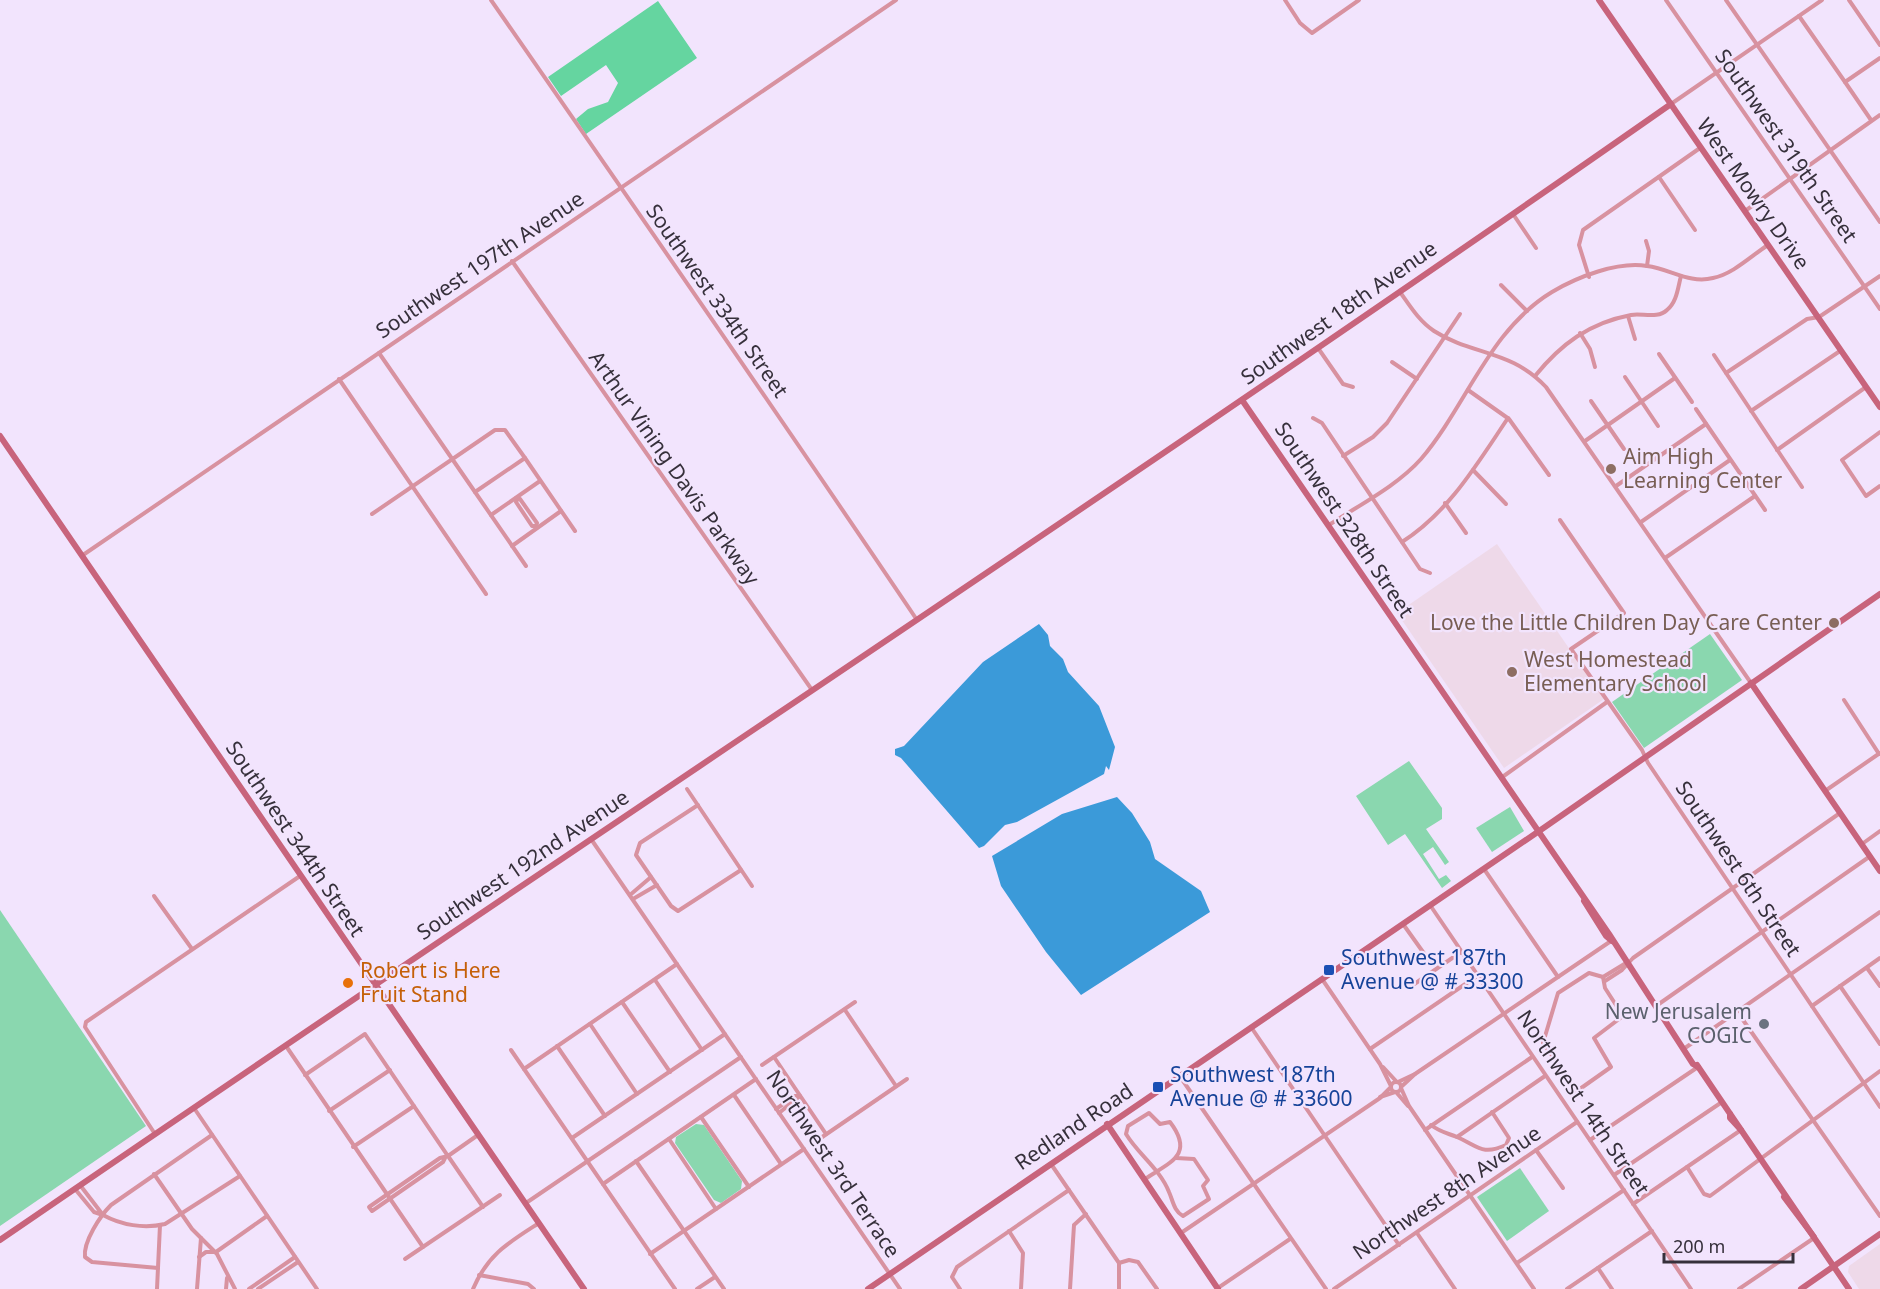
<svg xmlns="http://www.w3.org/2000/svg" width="1880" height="1289" font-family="'Noto Sans',sans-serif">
<rect width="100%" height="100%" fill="#f2e4fd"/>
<g fill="#eed9e9">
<polygon points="1497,544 1604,699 1504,768 1397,613"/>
<polygon points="1880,1244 1880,1289 1859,1289 1848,1272 1849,1266"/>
</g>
<g fill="#8ad7af">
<polygon points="1710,634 1742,680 1644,748 1612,702"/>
<polygon points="1409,761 1442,808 1442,819 1426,829 1449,862 1445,865 1433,847 1423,854 1439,879 1446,875 1451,881 1442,888 1405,834 1388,845 1356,796"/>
<polygon points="1510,807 1524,831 1492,852 1476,828"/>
<polygon points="0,910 146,1126 0,1226"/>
<polygon points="696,1124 704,1125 742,1181 741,1189 721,1203 714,1200 675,1143 676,1137"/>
<polygon points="1520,1168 1549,1211 1507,1241 1477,1197"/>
</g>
<polygon fill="#65d5a0" points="658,1 697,58 586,134 576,119 588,109 608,102 618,83 606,65 561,96 548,77"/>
<g fill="#3b9ad9">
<polygon points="1039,624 1048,635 1050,646 1063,659 1068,672 1099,706 1115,747 1109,770 1106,766 1104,774 1017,822 1005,825 984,846 979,848 901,758 895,755 895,749 904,746 983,662"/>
<polygon points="1117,797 1132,813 1150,842 1155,859 1201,891 1210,912 1081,995 1046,952 1001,886 992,856 1062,814"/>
</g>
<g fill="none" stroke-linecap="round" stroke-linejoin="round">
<g stroke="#d892a0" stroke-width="4">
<path d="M491,0C634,206 777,412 917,620"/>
<polyline points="1285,0 1300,23 1312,33 1359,0"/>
<polyline points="1666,0 1880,309"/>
<polyline points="1726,0 1880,222"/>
<polyline points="1849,0 1880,45"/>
<polyline points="1799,16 1845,82 1880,58"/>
<polyline points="1845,82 1871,120"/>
<polyline points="1671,104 1822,0"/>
<polyline points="1659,177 1695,230"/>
<polyline points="1745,211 1880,115"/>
<polyline points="1513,214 1536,248"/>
<polyline points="1646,241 1649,251 1647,266"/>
<polyline points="512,261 812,690"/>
<polyline points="1589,277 1579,245 1583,230 1700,148"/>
<polyline points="1501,285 1527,311"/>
<path d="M1400,292C1410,306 1419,321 1434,331C1471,355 1512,350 1546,387L1751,683"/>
<polyline points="1628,316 1635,339"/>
<polyline points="1580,333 1590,349 1595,367"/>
<polyline points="1318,348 1343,384 1353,387"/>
<polyline points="379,353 475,492"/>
<polyline points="1659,354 1692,402"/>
<polyline points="1714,355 1802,487"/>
<polyline points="1392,362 1417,379"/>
<polyline points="1726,373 1807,319 1819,317 1880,276"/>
<path d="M1535,376C1561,344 1589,323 1631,315C1642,313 1658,319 1667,310C1677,302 1678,287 1681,276"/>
<polyline points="1625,377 1658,426"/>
<polyline points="339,379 486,594"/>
<polyline points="1468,390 1509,419 1549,475"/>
<polyline points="1591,401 1624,449"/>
<polyline points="1696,409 1765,510"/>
<polyline points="1751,411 1840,351"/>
<polyline points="1313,418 1322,423 1420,569 1430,573"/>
<polyline points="1880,432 1842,460 1866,496 1880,486"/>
<polyline points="1585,441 1675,378"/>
<polyline points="1777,450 1866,387"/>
<polyline points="1343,456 1373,437 1387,423 1460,314"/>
<polyline points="1473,470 1506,504"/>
<polyline points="1616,486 1706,424"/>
<polyline points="516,498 520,499 537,523 536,526"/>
<polyline points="517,500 516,502 532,526 535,526"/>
<polyline points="1445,503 1466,533"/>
<polyline points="372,514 495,430 505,430 525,458"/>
<polyline points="491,515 540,481"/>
<polyline points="1560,520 1624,613 1571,649 1642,750 1648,763 1880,1107"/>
<polyline points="1641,522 1730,460"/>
<path d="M1329,525C1359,505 1397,486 1421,459C1467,405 1489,330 1552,292C1577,277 1618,261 1647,266C1671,269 1689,284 1713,278C1733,274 1751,256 1768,245"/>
<path d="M1402,542C1449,512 1477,464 1508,418"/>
<polyline points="512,546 561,511"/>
<polyline points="83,555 896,0"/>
<polyline points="1665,558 1755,496"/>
<polyline points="526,566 475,492 525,458 575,531"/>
<polyline points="1844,700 1879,754"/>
<polyline points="1501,778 1607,702"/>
<polyline points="687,789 752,886"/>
<polyline points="1825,791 1880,753"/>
<polyline points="698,805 640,843 636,855 671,906 678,911 741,870"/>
<polyline points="591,839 900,1289"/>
<polyline points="1862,844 1880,831"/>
<polyline points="1484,869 1558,977"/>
<polyline points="630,895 651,877"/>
<polyline points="154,896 192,949"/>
<polyline points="633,899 657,885"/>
<polyline points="1430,905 1691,1289"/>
<polyline points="1403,924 1428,959"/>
<polyline points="1867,968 1880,986"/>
<polygon points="1589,973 1603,977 1605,988 1623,1016 1594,1038 1611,1067 1577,1091 1543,1043 1558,993"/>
<polyline points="1603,977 1626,963"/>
<polyline points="1322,979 1380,1064 1391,1086"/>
<polyline points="655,980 702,1050"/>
<polyline points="1605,981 1622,970 1633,958 1840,813"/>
<polyline points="1840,986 1880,1044"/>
<polyline points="1410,987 1461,952"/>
<polyline points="622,1002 670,1072"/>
<polyline points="1656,1006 1869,857"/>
<polyline points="1812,1006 1880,958"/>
<polyline points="845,1010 896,1086"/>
<polyline points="1743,1020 1880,1216"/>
<polyline points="590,1024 637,1094"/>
<polyline points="1251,1027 1399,1245"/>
<polyline points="286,1046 423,1247"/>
<polyline points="557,1046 605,1116"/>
<polyline points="1685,1048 1880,912"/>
<polyline points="1370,1049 1477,976"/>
<polyline points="511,1050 675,1289"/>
<polyline points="774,1057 826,1134"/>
<polyline points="762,1065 855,1002"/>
<polyline points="1383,1067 1396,1081"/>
<polyline points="524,1069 677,964"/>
<polyline points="305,1075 365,1034 448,1156 478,1135"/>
<polyline points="1179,1075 1326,1289"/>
<circle cx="1396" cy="1087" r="5"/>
<polyline points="1398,1082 1415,1074 1611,941"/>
<polyline points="1401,1087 1415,1074"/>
<polyline points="1401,1088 1409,1106 1534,1289"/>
<polyline points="1396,1092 1408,1106"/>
<polyline points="734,1095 781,1164"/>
<polyline points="1380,1097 1395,1092"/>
<polyline points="194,1108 317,1289"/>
<polyline points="776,1109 795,1096 800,1096 779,1113"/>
<polyline points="329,1111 390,1070"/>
<polyline points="701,1117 749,1187"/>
<path d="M1431,1125C1440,1132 1447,1133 1457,1137C1478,1146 1482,1156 1506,1145L1509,1138L1492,1112"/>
<polyline points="1425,1130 1532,1057"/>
<polyline points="155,1134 85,1027 86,1022 300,876"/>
<polyline points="1457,1137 1545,1076"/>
<polyline points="572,1138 725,1034"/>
<polyline points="669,1139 716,1209"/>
<polyline points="1590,1140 1698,1067"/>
<polyline points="812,1144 907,1079"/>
<polyline points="353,1147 414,1106"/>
<polyline points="1536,1150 1563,1188"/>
<polyline points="445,1158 443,1162 372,1211 369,1207 440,1158 448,1156 483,1207"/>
<polyline points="636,1161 724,1289"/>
<polyline points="1051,1164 1119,1263 1119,1289"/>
<polyline points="1687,1167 1704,1194 1710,1196 1880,1071"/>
<polyline points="154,1174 192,1229 217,1254 235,1289"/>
<polyline points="1614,1175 1722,1102"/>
<path d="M1145,1179C1170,1162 1195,1155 1170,1122L1160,1124L1149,1113L1128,1126L1126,1134C1138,1154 1160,1169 1169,1192C1173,1201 1174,1211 1183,1216L1209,1199L1203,1186L1208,1180L1194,1159L1176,1158"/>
<polyline points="603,1184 756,1079"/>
<polyline points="75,1189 94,1212 103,1215 80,1185"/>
<polyline points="526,1203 741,1057"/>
<polyline points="1633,1204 1741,1130"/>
<path d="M103,1215C121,1225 144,1229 165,1224L240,1176"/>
<polyline points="1009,1231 1023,1253 1021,1289"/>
<polyline points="1181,1233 1380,1098 1391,1087"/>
<polyline points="1417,1233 1455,1289"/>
<polyline points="650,1254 804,1149"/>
<polyline points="199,1257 206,1252 216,1252 267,1216"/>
<polyline points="405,1259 500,1195"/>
<polyline points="1119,1263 1129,1260 1138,1262 1157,1289"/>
<polyline points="1517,1263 1624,1190"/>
<path d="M158,1268L92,1262L85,1257C83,1242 100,1216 111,1205L212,1135"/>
<polyline points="1598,1268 1612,1289"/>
<polyline points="479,1275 528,1284 534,1289"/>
<polyline points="1218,1288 1290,1239"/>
<polyline points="157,1289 160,1225"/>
<polyline points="197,1289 201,1238"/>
<polyline points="226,1289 227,1278"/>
<polyline points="249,1289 295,1257"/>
<polyline points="258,1289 298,1262"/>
<path d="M473,1289C488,1254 508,1243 539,1223"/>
<polyline points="697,1289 715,1277"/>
<polyline points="960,1289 952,1277 957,1267 1069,1190"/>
<polyline points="1070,1289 1074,1225 1086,1214"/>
<polyline points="1334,1289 1577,1122"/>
<polyline points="1567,1289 1652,1231"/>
<polyline points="1739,1289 1814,1238"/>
</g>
<g stroke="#c8647c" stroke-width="6">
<polyline points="1599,0 1880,407"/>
<polyline points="1242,400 1609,934 1693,1064 1698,1067"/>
<polyline points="0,436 584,1289"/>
<polyline points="1751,683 1880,871"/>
<polyline points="1584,901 1606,936 1612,941"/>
<polyline points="1697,1065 1849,1289"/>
<polyline points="1730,1114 1730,1118 1741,1130"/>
<polyline points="1107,1124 1218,1289"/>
<polyline points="1784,1197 1814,1237"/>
<path d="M0,1240C555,859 1119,490 1671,104"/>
<polyline points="868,1289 1545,827 1880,594"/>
<polyline points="1801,1289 1880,1234"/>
</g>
</g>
<g fill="#8d6e63" stroke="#f2e4fd" stroke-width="2">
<circle cx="1611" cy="469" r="6"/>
<circle cx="1834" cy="623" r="6"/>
<circle cx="1512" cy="672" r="6"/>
</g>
<g fill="#1a4fb4" stroke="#f2e4fd" stroke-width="2">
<rect x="1323" y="964" width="12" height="12" rx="3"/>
<rect x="1152" y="1081" width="12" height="12" rx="3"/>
</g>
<circle fill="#e8710a" stroke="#f2e4fd" stroke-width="2" cx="348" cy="983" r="6"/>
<circle fill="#6b7280" stroke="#f2e4fd" stroke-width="2" cx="1764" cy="1024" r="6"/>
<g text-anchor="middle" stroke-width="4.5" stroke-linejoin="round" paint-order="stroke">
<g font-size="21" fill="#36303b" stroke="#f2e4fd">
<text transform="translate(1786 146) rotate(55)" y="7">Southwest 319th Street</text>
<text transform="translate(1753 194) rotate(55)" y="7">West Mowry Drive</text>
<text transform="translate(480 265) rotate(-34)" y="7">Southwest 197th Avenue</text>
<text transform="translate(717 301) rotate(55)" y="7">Southwest 334th Street</text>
<text transform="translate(1339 313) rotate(-35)" y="7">Southwest 18th Avenue</text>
<text transform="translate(674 468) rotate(55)" y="7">Arthur Vining Davis Parkway</text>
<text transform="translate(1344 520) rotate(56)" y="7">Southwest 328th Street</text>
<text transform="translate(295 839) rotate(56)" y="7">Southwest 344th Street</text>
<text transform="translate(523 865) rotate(-34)" y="7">Southwest 192nd Avenue</text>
<text transform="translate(1738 869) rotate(56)" y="7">Southwest 6th Street</text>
<text transform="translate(1583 1103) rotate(56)" y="7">Northwest 14th Street</text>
<text transform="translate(1074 1127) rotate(-34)" y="7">Redland Road</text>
<text transform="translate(833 1164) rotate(56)" y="7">Northwest 3rd Terrace</text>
<text transform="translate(1447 1193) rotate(-34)" y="7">Northwest 8th Avenue</text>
</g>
<g font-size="21" fill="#785e54" stroke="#f2e4fd" text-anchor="start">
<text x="1623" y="464">Aim High<tspan x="1623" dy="24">Learning Center</tspan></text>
<text x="1822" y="630" text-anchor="end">Love the Little Children Day Care Center</text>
<text x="1524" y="667">West Homestead<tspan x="1524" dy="24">Elementary School</tspan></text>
</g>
<g font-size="21" fill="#164399" stroke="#f2e4fd" text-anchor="start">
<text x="1341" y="965">Southwest 187th<tspan x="1341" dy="24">Avenue @ # 33300</tspan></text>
<text x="1170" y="1082">Southwest 187th<tspan x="1170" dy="24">Avenue @ # 33600</tspan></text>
</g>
<g font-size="21" fill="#c56008" stroke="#f2e4fd" text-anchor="start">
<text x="360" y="978">Robert is Here<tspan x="360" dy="24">Fruit Stand</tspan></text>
</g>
<g font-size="21" fill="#5b616d" stroke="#f2e4fd" text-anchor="end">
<text x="1752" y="1019">New Jerusalem<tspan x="1752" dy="24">COGIC</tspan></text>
</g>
</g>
<path d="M1664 1253v9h129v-9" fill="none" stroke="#36303b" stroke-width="3"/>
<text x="1673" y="1253" font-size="18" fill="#36303b" stroke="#f2e4fd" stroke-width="4.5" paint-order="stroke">200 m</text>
</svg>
